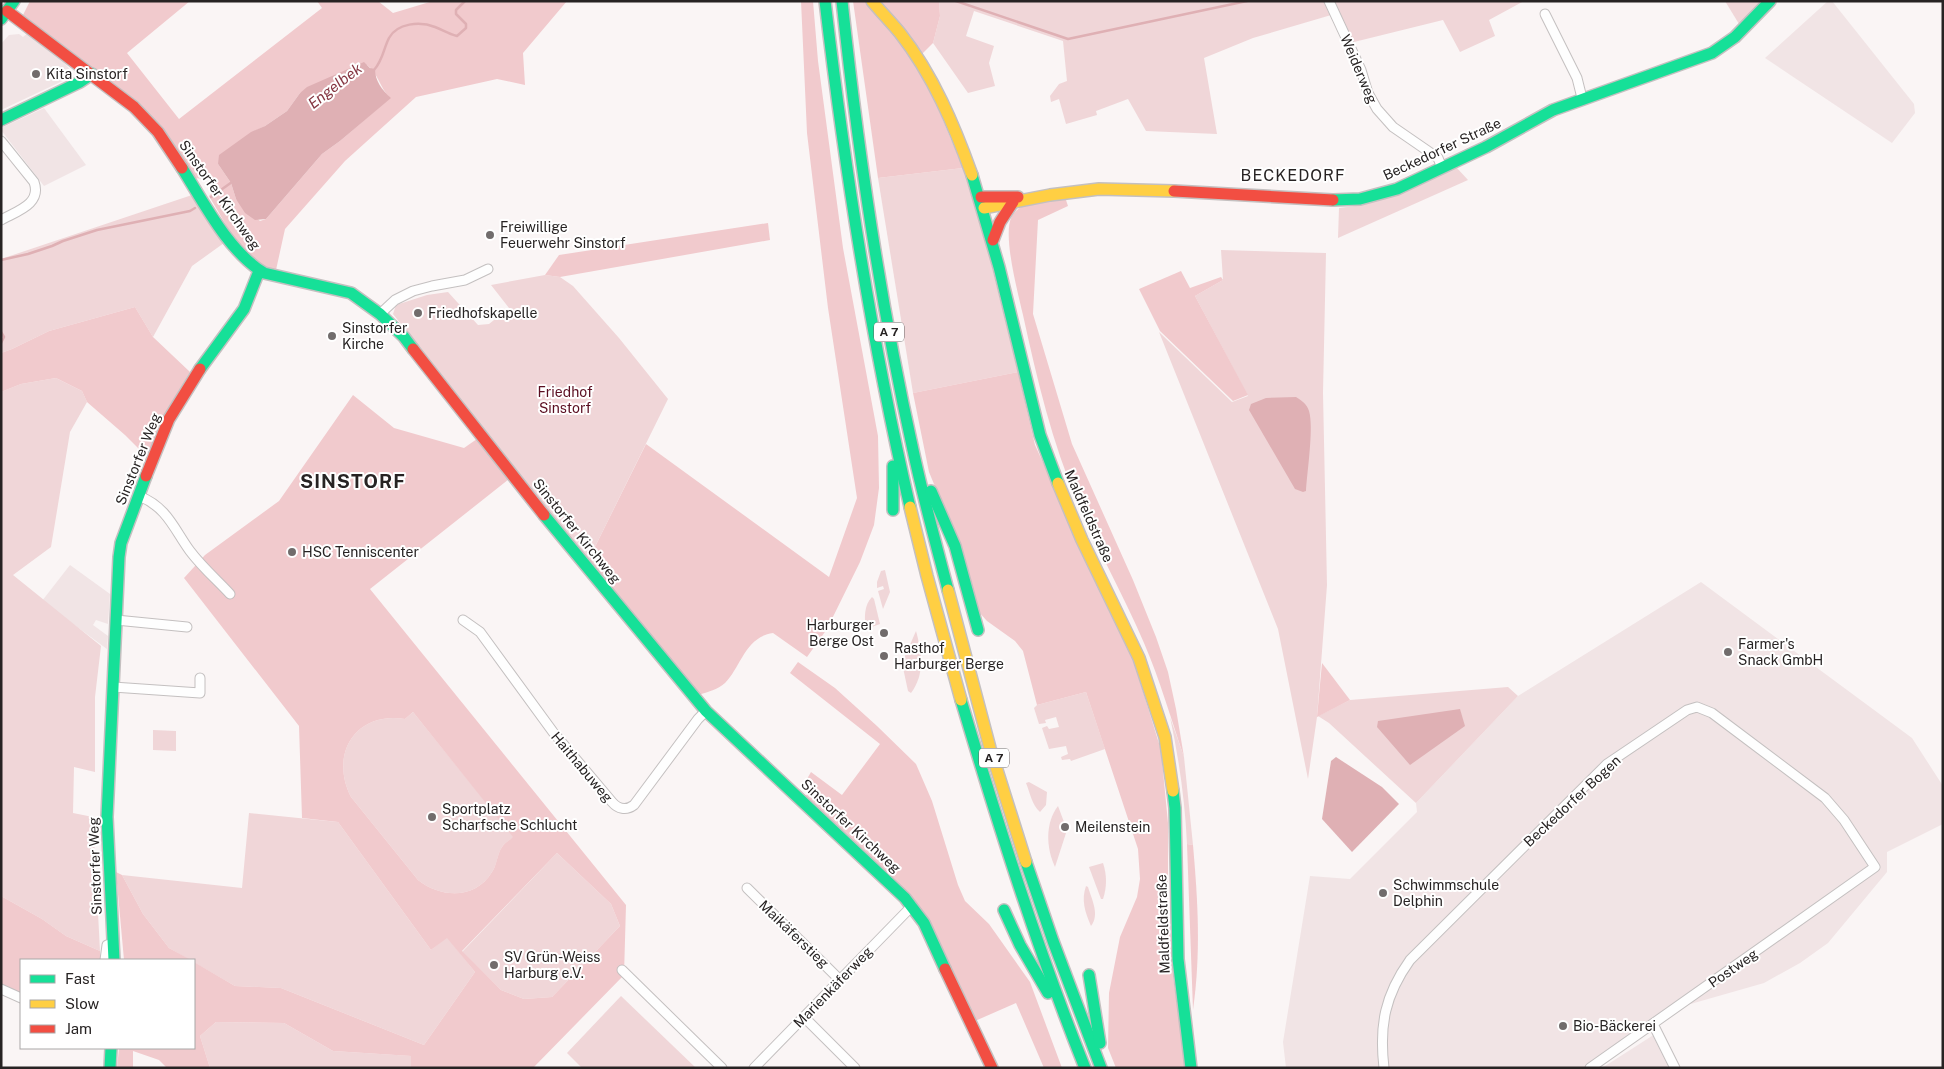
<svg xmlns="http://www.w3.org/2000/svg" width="1944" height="1069" font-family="'Public Sans',sans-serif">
<rect width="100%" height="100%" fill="#faf5f5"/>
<g fill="#f1e4e5">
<polygon points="1828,1 1832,1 1914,104 1915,113 1892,143 1765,58"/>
<polygon points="28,33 58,55 71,71 71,77 1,110 1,44 9,35 19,34 23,37"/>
<polygon points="44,108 86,165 44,186 1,130 1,128"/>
<polygon points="70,565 110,594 108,624 96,620 93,625 108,636 107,649 42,601"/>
<polygon points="1701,582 1912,738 1943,786 1943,824 1887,852 1887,872 1828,943 1800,963 1764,983 1680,1007 1594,1068 1286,1068 1283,1042 1310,876 1350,879 1417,812 1416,803 1518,696"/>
<polygon points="1655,1034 1671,1068 1602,1068"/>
</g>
<g fill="#f0d6d8">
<polygon points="939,1 1524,1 1489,20 1495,36 1460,52 1443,20 1354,42 1338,13 1253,38 1204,58 1217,134 1146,131 1128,99 1096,111 1097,115 1066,124 1059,99 1051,102 1050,96 1059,84 1067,81 1063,41 974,11 966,36 994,46 989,63 995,86 968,93 933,43 940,16"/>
<polygon points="1725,1 1762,1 1739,24"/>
<polygon points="1456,167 1468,180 1338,238 1339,208 1363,205 1398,193"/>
<polygon points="963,168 990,259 1018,372 913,393 878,178"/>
<polygon points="192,195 224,243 192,266 153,337 135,307 49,331 12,349 1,353 1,259"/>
<polygon points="1221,250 1326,253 1323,393 1327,585 1317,717 1308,779 1278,629 1159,332 1232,402 1248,396 1195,296 1223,280"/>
<polygon points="545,275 560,277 573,286 619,338 668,399 588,561 393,314 396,305 427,295 448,292 478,325 489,324 509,308 491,285"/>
<polygon points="56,378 82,391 87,402 70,432 51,547 13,575 101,646 95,697 95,772 74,767 73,813 93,817 100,951 66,936 42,919 1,896 1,392 21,384"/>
<polygon points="885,570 890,592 883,609 878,591 884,589 883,586 877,588 877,582 881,571"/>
<path d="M872,597L874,599L880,624L866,629C864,618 864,605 872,597Z"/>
<path d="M916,631C922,653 925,674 911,693L908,691L902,663Z"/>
<polygon points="1508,687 1518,696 1416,803 1329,723 1318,716 1350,700"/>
<polygon points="1086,692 1105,749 1071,761 1070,759 1062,760 1061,757 1068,754 1066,746 1049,749 1042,728 1047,726 1049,729 1059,727 1056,717 1045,720 1046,723 1039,724 1034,708 1037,705"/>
<path d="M413,712L514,837C510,840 504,843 502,847C497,855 497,865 492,872C475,900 441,898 418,880L351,797C329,754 356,711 405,719Z"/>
<path d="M1170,717L1184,757L1193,845L1187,844C1185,801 1179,759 1170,717Z"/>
<polygon points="153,730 176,731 176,751 153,750"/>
<path d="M1029,782L1047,792L1046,805L1040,812C1032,805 1030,793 1026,783Z"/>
<path d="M1058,806L1067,830L1055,867C1046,848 1045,823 1058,806Z"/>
<polygon points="249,813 338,822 431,950 447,937 475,972 424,1045 281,988 235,986 169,948 143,914 122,875 242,888"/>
<polygon points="557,853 611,904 620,926 552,997 524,999 501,990 462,952"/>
<path d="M1103,863C1107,875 1107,887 1103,899H1101L1089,867Z"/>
<path d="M1086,886L1088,887C1092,900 1100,915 1091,926C1085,912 1081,900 1086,886Z"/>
<polygon points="621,996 696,1068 582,1068 567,1053"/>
<polygon points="216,1022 284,1023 333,1051 412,1056 411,1068 210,1068 200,1036"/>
</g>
<g fill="#f1cacd" fill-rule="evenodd">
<path d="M30,1H190L127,53L179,119L322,8L317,1H378L393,13L433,1H567L523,53L525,85L497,79L416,97L345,161L285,229L276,270L259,268L237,244L209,196L217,188L211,180L195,178L161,130L22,17ZM367,65C378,73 380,88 390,98L340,141L322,154L266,219L260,221L236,199L231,183L218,164L251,133L265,126L287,111L300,93Z"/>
<path d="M801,1H813L818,61L843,248L878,436L879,488L874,525L860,562L827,629L807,657L773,633C745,637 741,667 725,683C719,689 707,692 699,695L588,561L646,444L829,577L857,498L828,308L807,133Z"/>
<polygon points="853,1 939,1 940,16 933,43 913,63 931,91 963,168 878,178"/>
<path d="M1065,197L1068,206L1038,220L1033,314L1072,444L1133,580L1156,637L1168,672L1176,709L1184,757C1171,719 1160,680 1144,643C1124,596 1098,551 1078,503C1052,443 1037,379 1023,315C1018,293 1003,238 1011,218C1019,200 1049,200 1065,197Z"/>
<polygon points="768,223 770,240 560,277 545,275 559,255"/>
<polygon points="1181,271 1190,288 1221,277 1223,280 1195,296 1248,395 1233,401 1160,331 1139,289"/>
<polygon points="135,307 153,337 190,372 163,417 147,457 125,435 87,402 82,391 56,378 21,384 1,392 1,353 12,349 49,331"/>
<polygon points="1018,372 1035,445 1134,662 1161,750 1168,823 1168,902 1173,976 1186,1068 1116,1068 1108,1048 1109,993 1120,937 1137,897 1140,879 1138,849 1086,692 1037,705 1023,651 1015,641 987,621 978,611 960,547 929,472 913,393"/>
<path d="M353,395L394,428L464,448L487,432L518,472L370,589L626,905L624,975L533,1068H411V1056L333,1051L284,1023L216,1022L200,1036L210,1068H167L159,1060L133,1051V1068H117L119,1048H194V962L235,986L281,988L424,1045L475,972L447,938L431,950L338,822L302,818L299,726L184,578L205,555L279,501ZM413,712L513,837C510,840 504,843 502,847C497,854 497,865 492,872C475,900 441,898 418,880L351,797C329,754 356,711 405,719ZM557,853L611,904L620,926L552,997L524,999L501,990L462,951Z"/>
<polygon points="798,662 835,688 877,726 916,764 932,801 958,885 965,901 989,924 1030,982 1062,1068 1044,1068 1016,1003 975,1021 926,916 805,797 810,790 804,784 811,772 842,795 880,744 790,673"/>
<polygon points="1322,663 1350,700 1317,717"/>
<path d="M1187,844L1193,845C1198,903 1201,952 1193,1010Z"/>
<polygon points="116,872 122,875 143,914 169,948 191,960 124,960"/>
<polygon points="1,896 42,919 66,936 100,951 100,960 21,960 21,996 1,986"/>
</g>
<g fill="#dfb0b4">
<path d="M364,62L370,68L375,69C375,81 382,90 391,98L340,141L322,154L266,219L255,220L245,213L236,199L231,183L218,164L219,155L251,132L265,126L287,111L300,93L307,87Z"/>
<path d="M1296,397C1301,400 1307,404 1309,411C1314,427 1307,472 1306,491L1303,492L1295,489L1249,410L1251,404L1266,398Z"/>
<polygon points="1460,709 1465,726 1410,765 1377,727 1378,721"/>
<polygon points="1336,757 1382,787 1399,804 1352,852 1322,819 1331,761"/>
</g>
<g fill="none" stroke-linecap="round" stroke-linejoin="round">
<g stroke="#dfb0b4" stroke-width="2.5">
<polyline points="956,1 1068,39 1247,1"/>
<path d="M374,70C383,60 383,50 389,38C397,23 420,21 435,27C443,30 448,34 457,36L466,28V24L456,14V10L465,1"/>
<polyline points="211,197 232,182"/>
<polyline points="1,260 28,254 52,246 63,241 97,230 190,211 195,208"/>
<polyline points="1,332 4,337 1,343"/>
</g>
<g stroke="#c4c0c0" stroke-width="11">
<g id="street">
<polyline points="1329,1 1361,70 1368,93 1377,109 1393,127 1438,158 1442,168"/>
<polyline points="1545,14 1577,78 1582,98"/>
<path d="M1,141L34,182C42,204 17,211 1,220"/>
<polyline points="380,314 395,300 413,291 432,286 465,280 488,269"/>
<path d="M139,496C167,507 174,529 190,551C202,567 217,580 230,594"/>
<polyline points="116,620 187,627"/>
<path d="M463,620L480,632L553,732L612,802C618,809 626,811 634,805L698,719L706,711"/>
<polyline points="113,687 200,693 200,678"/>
<polyline points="747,888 840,980"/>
<polyline points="105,960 107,945 113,943"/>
<polyline points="622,970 722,1068"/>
<polyline points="1,989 21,998"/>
<polyline points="804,1017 855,1068"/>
<polyline points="1653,1024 1675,1068"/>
<polyline points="754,1068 912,906"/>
<path d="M1384,1068C1379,1025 1385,995 1410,960L1607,764L1687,710L1697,707L1712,713L1825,798L1844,820L1875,867L1590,1068"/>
</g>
</g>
<g stroke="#c4c0c0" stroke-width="14">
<g id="fast">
<path d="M825,1C845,171 871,340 910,507"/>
<path d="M842,1C858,152 880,302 913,450C923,497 936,544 948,590"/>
<polyline points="1,19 14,1"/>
<polyline points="1,120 80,82 92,74"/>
<path d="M182,168C204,203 228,251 264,273L351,293L380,314L404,337L413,349"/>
<polyline points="972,175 999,267 1040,435 1058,483"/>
<polyline points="1333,200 1360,199 1397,189 1486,147 1553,110 1712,53 1735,37 1770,1"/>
<polyline points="200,369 244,309 259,271"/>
<polyline points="893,466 893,510"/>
<polyline points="931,491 955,546 978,630"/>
<polyline points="544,515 706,711 905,898 924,923 945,969"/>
<path d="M961,700C998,824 1037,948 1085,1068"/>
<polyline points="1173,791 1175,808 1178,959 1191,1068"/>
<polyline points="1026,862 1053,941 1101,1068"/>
<polyline points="1004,910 1020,945 1048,993"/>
<polyline points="114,960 107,817 119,557 121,543 146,476"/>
<polyline points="1089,975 1100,1043"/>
<polyline points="110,1068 111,1048"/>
</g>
</g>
<g stroke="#c4c0c0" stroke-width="14">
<g id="slow">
<path d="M872,1C881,12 891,22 900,33C933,75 954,125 972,175"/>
<polyline points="984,208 1050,195 1099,189 1174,191"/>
<polyline points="1058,483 1082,540 1139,658 1165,737 1173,791"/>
<polyline points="910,507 927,576 961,700"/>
<polyline points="948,590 990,748 1026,862"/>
</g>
</g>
<g stroke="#c4c0c0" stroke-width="14">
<g id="jam">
<polyline points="7,11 134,107 158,132 182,168"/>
<polyline points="1174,191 1333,200"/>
<polyline points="981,197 1018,197"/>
<polyline points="993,240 1000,222 1013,202"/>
<polyline points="413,349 544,515"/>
<polyline points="146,476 169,419 200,369"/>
<polyline points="945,969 992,1068"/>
</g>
</g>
<use href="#street" stroke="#fefefe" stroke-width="9"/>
<use href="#fast" stroke="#16e098" stroke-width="11"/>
<use href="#slow" stroke="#ffcf43" stroke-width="11"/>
<use href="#jam" stroke="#f24e42" stroke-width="11"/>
</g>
<g fill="#716c6c" stroke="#fff" stroke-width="2">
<circle cx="36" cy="74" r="5"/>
<circle cx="490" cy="235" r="5"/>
<circle cx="418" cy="313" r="5"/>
<circle cx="332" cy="336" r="5"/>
<circle cx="292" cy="552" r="5"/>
<circle cx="884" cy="633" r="5"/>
<circle cx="1728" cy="652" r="5"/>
<circle cx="884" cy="656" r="5"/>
<circle cx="432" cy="817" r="5"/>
<circle cx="1065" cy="827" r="5"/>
<circle cx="1383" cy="893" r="5"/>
<circle cx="494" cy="965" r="5"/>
<circle cx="1563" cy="1026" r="5"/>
</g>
<g text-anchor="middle" stroke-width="4" stroke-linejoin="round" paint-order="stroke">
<g fill="#fff" stroke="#686565" stroke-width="1">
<rect x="874" y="322.5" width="30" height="19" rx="4"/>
<rect x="979" y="748.5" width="30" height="19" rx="4"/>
</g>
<g font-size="12" font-weight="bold" fill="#272323">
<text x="889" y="336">A 7</text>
<text x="994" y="762">A 7</text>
</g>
<g font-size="14" fill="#272323" stroke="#fff">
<text transform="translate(1359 69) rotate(67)" y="5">Weiderweg</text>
<text transform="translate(1442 149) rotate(-25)" y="5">Beckedorfer Straße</text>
<text transform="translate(220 195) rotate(55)" y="5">Sinstorfer Kirchweg</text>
<text transform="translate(138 459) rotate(-68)" y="5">Sinstorfer Weg</text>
<text transform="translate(1089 516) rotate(66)" y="5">Maldfeldstraße</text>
<text transform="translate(577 531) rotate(51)" y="5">Sinstorfer Kirchweg</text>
<text transform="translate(582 767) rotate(50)" y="5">Haithabuweg</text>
<text transform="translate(1572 801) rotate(-43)" y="5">Beckedorfer Bogen</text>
<text transform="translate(851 826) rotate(43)" y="5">Sinstorfer Kirchweg</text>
<text transform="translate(95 866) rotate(-92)" y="5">Sinstorfer Weg</text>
<text transform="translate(1163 924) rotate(-92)" y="5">Maldfeldstraße</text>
<text transform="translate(794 934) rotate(44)" y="5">Maikäferstieg</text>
<text transform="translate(1733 968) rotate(-35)" y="5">Postweg</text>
<text transform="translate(833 987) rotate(-46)" y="5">Marienkäferweg</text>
</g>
<g font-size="14" fill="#272323" stroke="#fff" text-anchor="start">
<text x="46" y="79">Kita Sinstorf</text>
<text x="500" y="232">Freiwillige<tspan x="500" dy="16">Feuerwehr Sinstorf</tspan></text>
<text x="428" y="318">Friedhofskapelle</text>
<text x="342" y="333">Sinstorfer<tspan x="342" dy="16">Kirche</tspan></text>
<text x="302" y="557">HSC Tenniscenter</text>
<text x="874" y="630" text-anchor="end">Harburger<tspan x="874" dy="16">Berge Ost</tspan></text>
<text x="1738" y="649">Farmer's<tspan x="1738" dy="16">Snack GmbH</tspan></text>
<text x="894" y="653">Rasthof<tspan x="894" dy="16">Harburger Berge</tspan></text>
<text x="442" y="814">Sportplatz<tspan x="442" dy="16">Scharfsche Schlucht</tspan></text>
<text x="1075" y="832">Meilenstein</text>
<text x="1393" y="890">Schwimmschule<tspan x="1393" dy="16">Delphin</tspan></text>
<text x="504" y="962">SV Grün-Weiss<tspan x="504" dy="16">Harburg e.V.</tspan></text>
<text x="1573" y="1031">Bio-Bäckerei</text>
</g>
<g font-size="14" fill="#5b0e21" stroke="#fff">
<text x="565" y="397">Friedhof<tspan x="565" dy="16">Sinstorf</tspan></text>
</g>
<g font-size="15" font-style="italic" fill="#853642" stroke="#fff">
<text transform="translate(335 86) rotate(-38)" y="5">Engelbek</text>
</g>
<g font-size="16" letter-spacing="1" fill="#272323" stroke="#fff">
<text x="1293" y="181">BECKEDORF</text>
</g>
<g font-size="19" font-weight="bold" letter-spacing="1" fill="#272323" stroke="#fff">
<text x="353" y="488">SINSTORF</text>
</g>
</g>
<rect width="1944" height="1069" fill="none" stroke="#272323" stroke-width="5"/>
<rect x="20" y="959" width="175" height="90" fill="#ffffff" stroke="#a9a7a7"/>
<rect x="30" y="975" width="25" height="8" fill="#16e098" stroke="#a9a7a7"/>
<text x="65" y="984" font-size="15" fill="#272323">Fast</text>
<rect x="30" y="1000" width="25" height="8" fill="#ffcf43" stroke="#a9a7a7"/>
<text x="65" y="1009" font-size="15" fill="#272323">Slow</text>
<rect x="30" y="1025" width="25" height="8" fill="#f24e42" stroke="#a9a7a7"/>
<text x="65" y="1034" font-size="15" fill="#272323">Jam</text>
</svg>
